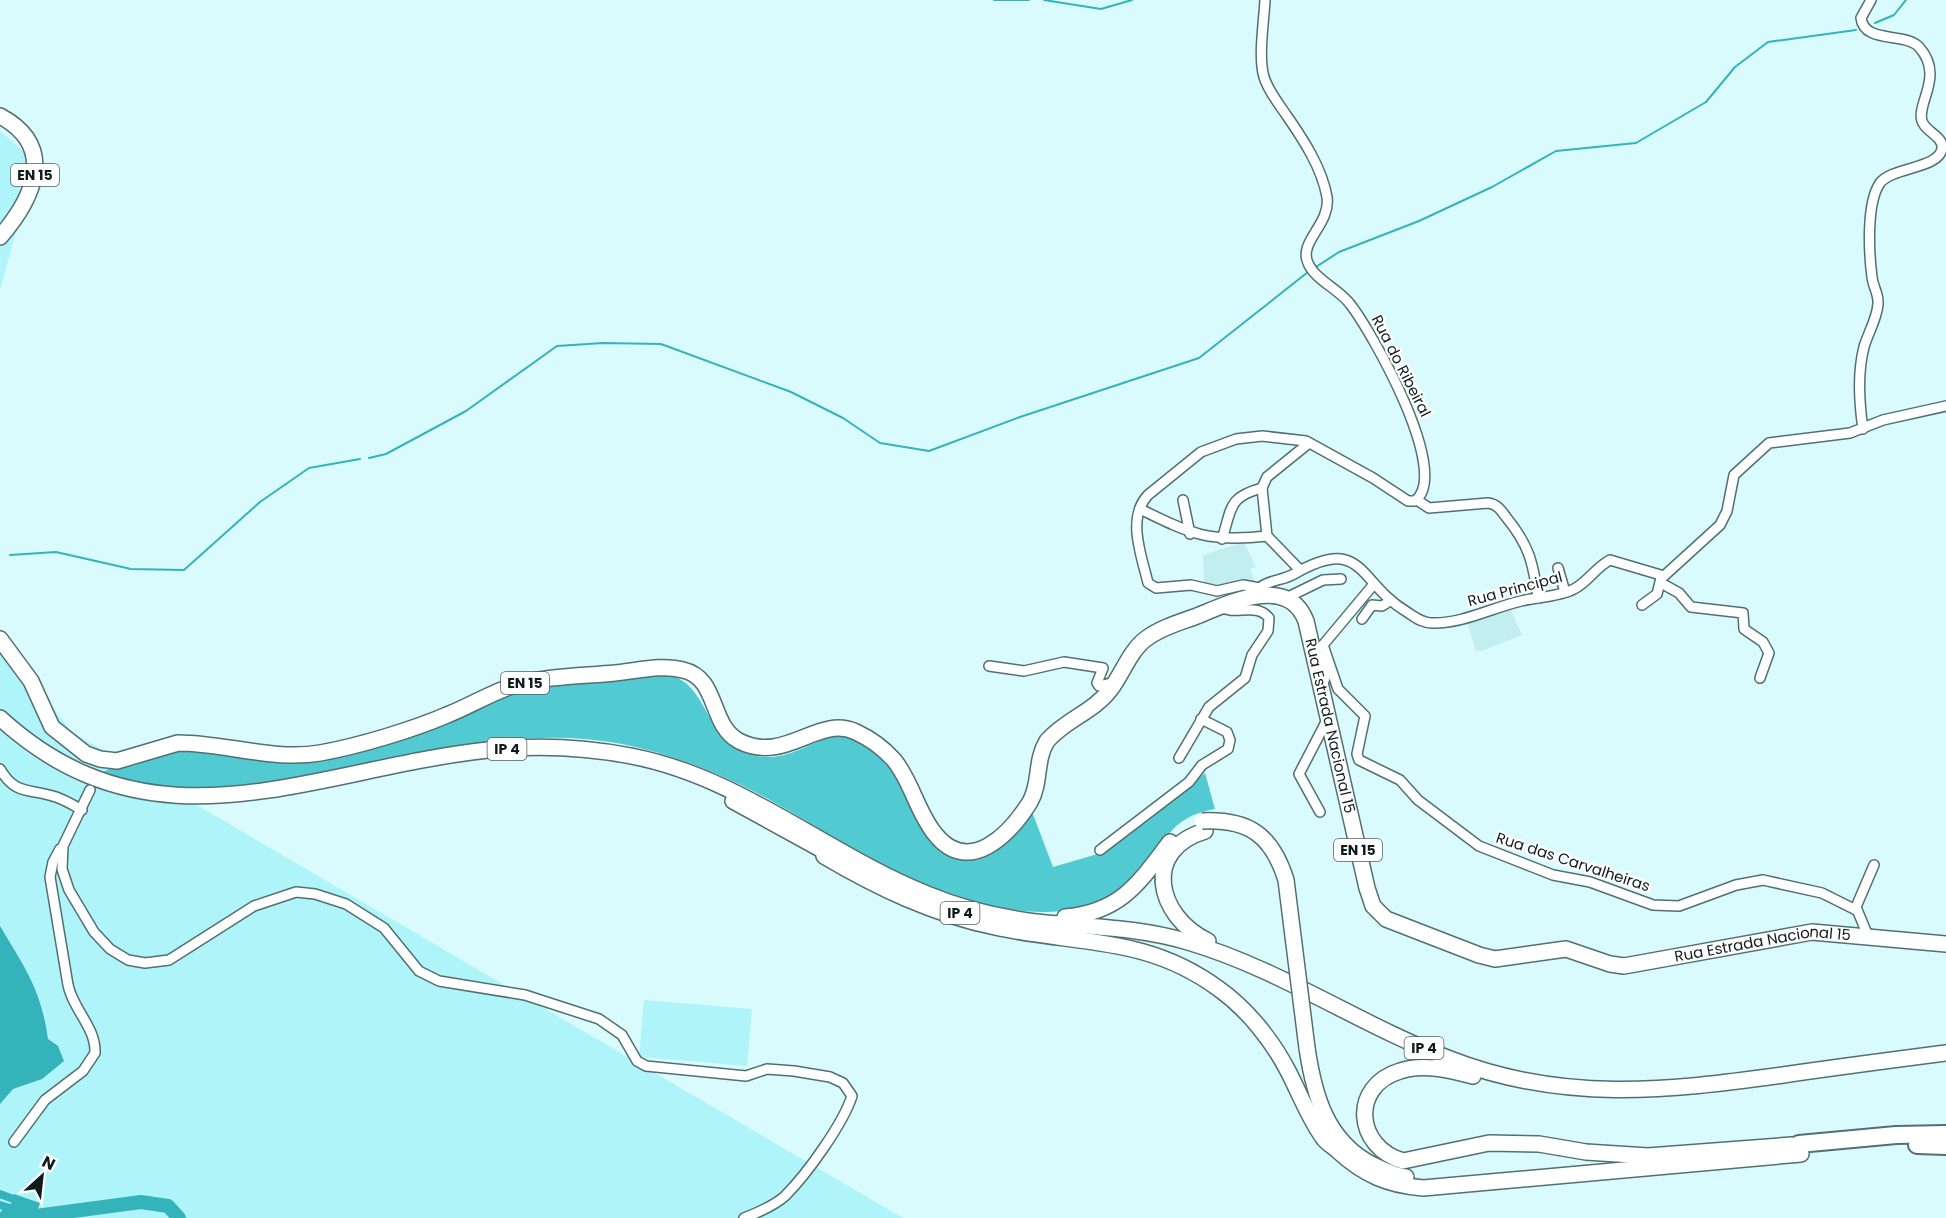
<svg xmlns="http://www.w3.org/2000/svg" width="1946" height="1218" font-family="Poppins,sans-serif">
<rect width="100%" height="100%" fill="#dafbfd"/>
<g fill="#c3eef0">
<polygon points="1244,542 1256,567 1250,569 1255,583 1219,588 1204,585 1203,555"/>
<polygon points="1510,608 1522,635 1481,651 1476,651 1467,622"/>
</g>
<g fill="#aff4f8">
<polygon points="0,131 35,161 0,290"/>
<polygon points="0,641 72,732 903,1218 0,1218"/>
<polygon points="644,1000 752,1009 747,1066 639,1057"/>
</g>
<path fill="#51cad2" d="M659,674C706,675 703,731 737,749C786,776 821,726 850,737C863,742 879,750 888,761C905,781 911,813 929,832C935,838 944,843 951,848C963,858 972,864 987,856C1005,847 1018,824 1031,809L1053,867L1101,853L1205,773L1215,809C1167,817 1165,846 1137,877C1118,897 1089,909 1062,911C958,921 854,847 768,799C722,774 673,754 622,744C496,720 377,772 254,787C231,790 186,792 164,788C142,785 120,779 99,774L111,768L133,766L164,750L333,757L443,725L513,693L535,688Z"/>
<g fill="#34b3bb">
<path d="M0,926C25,968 41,989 48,1039L58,1046L64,1061L42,1079L13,1089L0,1104Z"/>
<polygon points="14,1194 40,1203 35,1218 7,1218"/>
</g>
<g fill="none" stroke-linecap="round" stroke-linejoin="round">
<g stroke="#34b3bb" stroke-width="2">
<polyline points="994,0 1029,0"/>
<polyline points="1044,0 1101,9 1132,0"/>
<polyline points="1875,23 1894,15 1906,0"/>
<polyline points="1316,267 1339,252 1419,221 1492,187 1556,151 1636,143 1706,102 1735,67 1768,42 1856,30"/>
<polyline points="369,458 386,454 466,411 557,346 603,343 661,344 791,392 843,418 880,443 929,451 1020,417 1199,358 1308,272"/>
<polyline points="10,555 56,552 131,569 184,570 260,502 309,468 360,459"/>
</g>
<g stroke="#34b3bb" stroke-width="8">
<polyline points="0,1194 13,1199"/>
<polyline points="0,1205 10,1208"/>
<polyline points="0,1216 7,1218"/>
</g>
<polyline stroke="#34b3bb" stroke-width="14" points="8,1213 23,1213 36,1216 141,1202 168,1206 179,1218"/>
<g stroke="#526f71" stroke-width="12">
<g id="minor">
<path d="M1863,429C1859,402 1857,374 1864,347C1868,333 1877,319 1878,304C1879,294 1873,287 1872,277C1869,254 1866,203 1880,183C1892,167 1938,169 1942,149C1944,136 1925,132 1922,121C1916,103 1945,76 1919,47C1905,32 1864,44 1861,18L1871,0"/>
<polyline points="1183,500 1190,534"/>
<path d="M1417,500L1429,508L1488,503C1497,504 1501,510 1506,517C1529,545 1533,562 1538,598"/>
<path d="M1140,509C1191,534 1210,543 1267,536"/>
<path d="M1222,539C1232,508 1228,497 1262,488"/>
<polyline points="1558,568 1565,592"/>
<polyline points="1300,570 1267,536 1262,488 1267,477 1309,443"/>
<polyline points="1661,583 1679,593 1691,607 1743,613 1744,629 1763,642 1769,653 1760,678"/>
<path d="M1260,588L1243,585L1217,591L1191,585L1156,588L1148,583C1142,557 1126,518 1148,495L1201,452L1236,439L1262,436L1306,441L1373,478L1408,501H1415C1452,473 1372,332 1350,304C1339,289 1315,280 1308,263C1298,242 1331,224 1327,197C1322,168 1303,139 1287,116C1279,104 1268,91 1264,77C1258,57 1264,21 1265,0"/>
<path d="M1257,591C1265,580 1282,581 1294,574C1364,534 1357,582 1407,612C1415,617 1422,623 1432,623C1462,624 1491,608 1521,601C1537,597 1559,597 1574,589C1588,582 1596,567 1610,560L1664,576L1720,525L1727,511L1734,475L1769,443L1850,433L1883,420L1946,406"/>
<polyline points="1286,598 1323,580 1341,579"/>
<polyline points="1642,605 1657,594 1661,578"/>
<polyline points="1362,619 1372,605 1382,606 1390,601"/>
<polyline points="1323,645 1338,689 1365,716 1357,754 1359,760 1400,780 1418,800 1479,846 1553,875 1590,882 1653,905 1679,906 1736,885 1763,880 1822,893 1856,910"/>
<polyline points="1323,645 1374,584"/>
<polyline points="989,666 1024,671 1064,662 1103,668 1097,683 1099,686 1115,682"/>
<polyline points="1322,686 1327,673 1323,656"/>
<path d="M1179,758L1209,707L1245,678L1252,655L1268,631L1269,618C1256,602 1237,616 1220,607"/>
<path d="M0,769C16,796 29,788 56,797C65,800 73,805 82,810"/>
<path d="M90,790L63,846L62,869L69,890L94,932L110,949L128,960L145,963L169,960L254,906L296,892L315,894L346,904L384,928L419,971L439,981L525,995L599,1019L622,1035L637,1061L646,1066L746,1076L767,1069L794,1071L830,1077L843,1083L852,1096C843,1124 807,1174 785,1196C775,1205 757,1213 744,1218"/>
<polyline points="1320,812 1299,774 1327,720"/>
<polyline points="1100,850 1189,782 1202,765 1228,749 1230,740 1227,732 1201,719"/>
<polyline points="1868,936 1856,907 1874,865"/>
<path d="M14,1142L45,1100L83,1071L95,1053C96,1027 73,1010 68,985L50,877L53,862L60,849"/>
</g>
</g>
<g stroke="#526f71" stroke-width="18">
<g id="primary">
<path d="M0,116C58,147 33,199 0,237"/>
<path id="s1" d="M0,639L31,681L52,727L86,754L100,759L117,761L178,743C225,743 273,761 320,753C359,746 412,730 447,715C470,706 492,692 515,685C546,676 583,676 615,673C637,671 662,664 683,670C719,678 709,725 739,741C786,765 818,714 856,732C869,738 884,749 894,760C912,782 917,812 935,834C969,877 1010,834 1030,802C1041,783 1035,760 1047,741C1065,720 1093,712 1110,690C1123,673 1130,650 1147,638C1162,627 1181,622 1197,616C1229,603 1288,574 1306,621L1367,888L1373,906L1386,919L1479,955L1495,959L1566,949L1610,964L1624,966L1812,932L1946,944"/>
</g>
</g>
<g stroke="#526f71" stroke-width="18">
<g id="trunk">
<path d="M0,718C154,859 312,769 488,750C535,745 584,747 631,756C741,777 825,853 927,894C963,909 1007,919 1046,923C1094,927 1142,928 1188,942C1280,969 1360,1025 1450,1059C1563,1103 1667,1091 1783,1075C1838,1067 1892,1060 1946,1053"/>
<polyline points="733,801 835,857"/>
<path d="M1205,831C1142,850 1156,916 1208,941"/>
<path d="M824,856C878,888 933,914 995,927C1077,945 1146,935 1219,989C1247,1009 1272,1040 1288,1071C1300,1094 1309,1119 1324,1139C1328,1144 1334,1147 1338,1151C1364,1175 1388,1185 1423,1188L1801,1154"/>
<path d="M1065,917C1121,912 1139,883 1170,842"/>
<path d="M1307,1048C1314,1095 1326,1140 1371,1164C1382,1169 1394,1176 1406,1177"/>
<path d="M1473,1076C1450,1070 1423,1063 1400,1071C1350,1086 1355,1147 1403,1161L1489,1143L1539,1144L1586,1152L1648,1156L1792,1145"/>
</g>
</g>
<g stroke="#526f71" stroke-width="20">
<g id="motorway">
<polyline points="1799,1144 1896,1135 1946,1134"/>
<polyline points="1917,1145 1946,1146"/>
</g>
</g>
<use href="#minor" stroke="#fff" stroke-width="9"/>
<use href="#primary" stroke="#fff" stroke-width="15"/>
<use href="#trunk" stroke="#fff" stroke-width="15"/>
<use href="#motorway" stroke="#fff" stroke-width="16"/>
<g stroke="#526f71" stroke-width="18" stroke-linecap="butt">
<path id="trunk-bridge" d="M1202,821C1249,819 1272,835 1286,880L1307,1048"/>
</g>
<use href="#trunk-bridge" stroke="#fff" stroke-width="15"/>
</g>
<g text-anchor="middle" stroke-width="4.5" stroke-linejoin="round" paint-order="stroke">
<g fill="#fff" stroke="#575f60" stroke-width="1.5">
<rect x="11" y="164" width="48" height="22" rx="4.5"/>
<rect x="501" y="672" width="48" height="22" rx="4.5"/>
<rect x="487.5" y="738" width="39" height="22" rx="4.5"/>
<rect x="1334" y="839" width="48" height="22" rx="4.5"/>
<rect x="940.5" y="902" width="39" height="22" rx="4.5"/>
<rect x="1404.5" y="1037" width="39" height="22" rx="4.5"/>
</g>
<g font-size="14" font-weight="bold" fill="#0f1b1c">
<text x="35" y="180">EN 15</text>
<text x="525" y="688">EN 15</text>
<text x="507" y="754">IP 4</text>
<text x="1358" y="855">EN 15</text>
<text x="960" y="918">IP 4</text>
<text x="1424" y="1053">IP 4</text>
</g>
<g font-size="15" fill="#0f1b1c" stroke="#fff">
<text transform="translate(1401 366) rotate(63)" y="5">Rua do Ribeiral</text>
<text transform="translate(1515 589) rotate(-15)" y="5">Rua Principal</text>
<text dy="5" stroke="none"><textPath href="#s1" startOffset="1726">Rua Estrada Nacional 15</textPath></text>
<text transform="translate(1573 862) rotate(18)" y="5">Rua das Carvalheiras</text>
<text dy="5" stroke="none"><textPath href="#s1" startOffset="2319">Rua Estrada Nacional 15</textPath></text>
</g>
</g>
<g transform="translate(42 1176) rotate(27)" stroke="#ffffff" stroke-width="4.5" paint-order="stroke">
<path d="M0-4.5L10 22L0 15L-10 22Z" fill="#0f1b1c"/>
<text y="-9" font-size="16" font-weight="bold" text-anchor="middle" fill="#0f1b1c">N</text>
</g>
</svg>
